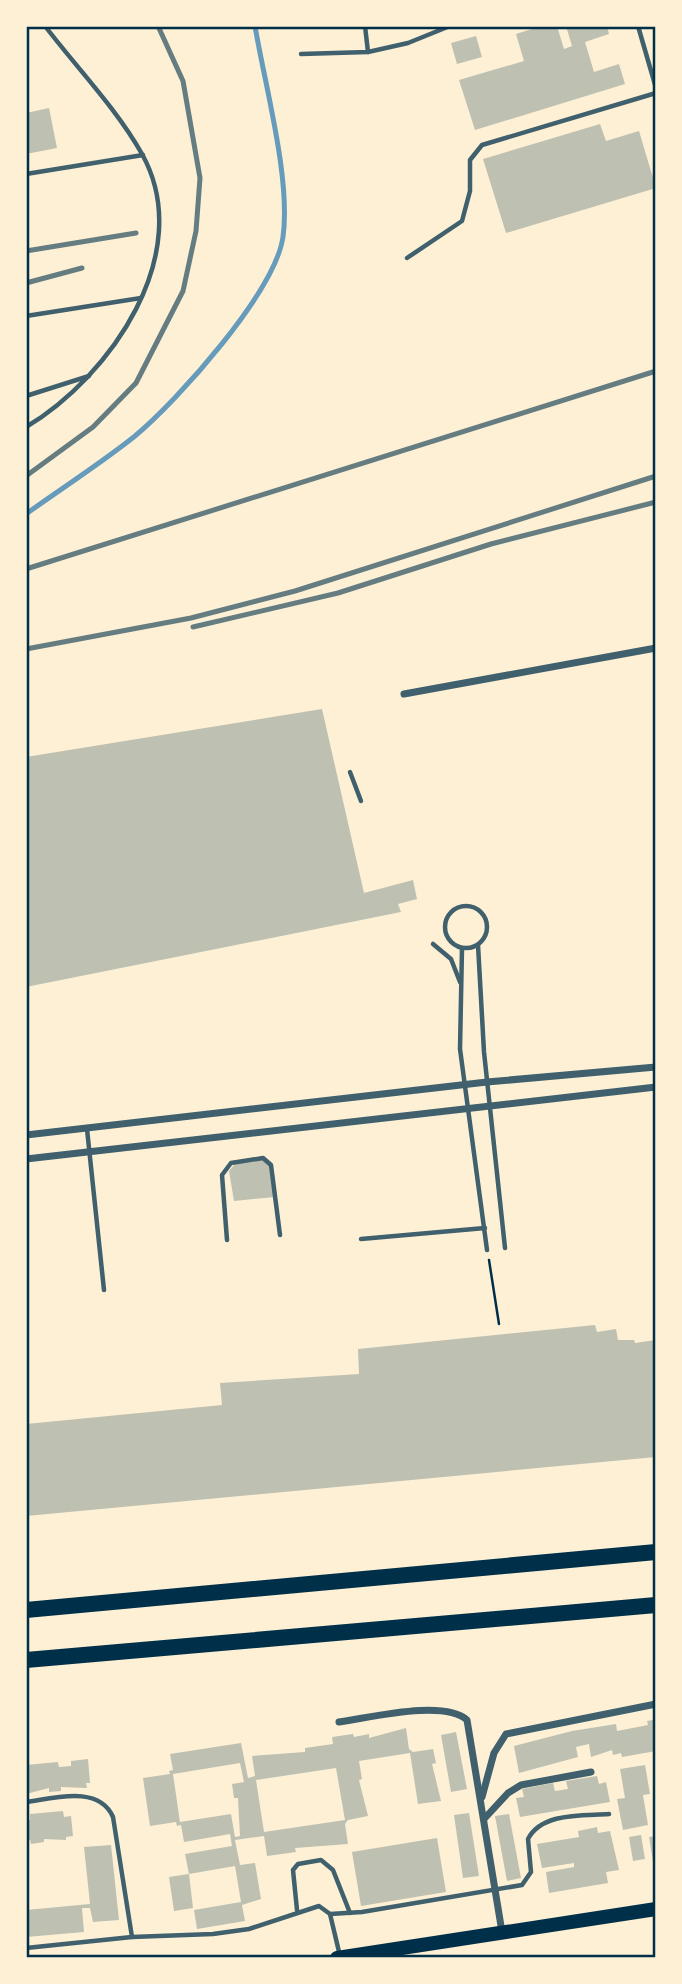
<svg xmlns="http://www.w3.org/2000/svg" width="682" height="1984" font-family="'Crimson Pro',serif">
<rect width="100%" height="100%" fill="#fdf0d5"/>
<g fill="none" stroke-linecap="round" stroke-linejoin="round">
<path stroke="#669bbc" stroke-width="5" d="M26,514C62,488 100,464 135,436C178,400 275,292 283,237C291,179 265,86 255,26"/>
</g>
<g fill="#bec0b2" fill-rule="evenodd">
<polygon points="541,26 557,26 564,49 572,46 566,26 607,26 609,34 585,42 594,72 619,64 625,84 475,130 459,80 524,61 516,34"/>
<polygon points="476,36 482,57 457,64 451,43"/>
<polygon points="49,108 57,148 26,154 26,113"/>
<polygon points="600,124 606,141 639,131 656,188 506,233 483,159"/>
<polygon points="322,709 364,893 413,880 417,899 398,904 401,912 26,987 26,757"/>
<polygon points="268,1159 274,1197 234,1201 229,1171 235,1164"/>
<polygon points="595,1325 597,1332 616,1329 618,1340 634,1340 635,1343 656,1340 656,1457 26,1516 26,1424 222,1405 220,1383 359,1374 358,1349"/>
<polygon points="653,1720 656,1751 622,1757 621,1753 613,1755 612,1750 591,1757 589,1744 576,1747 578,1757 519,1773 514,1746 572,1731 616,1724 617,1731 648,1725 647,1721"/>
<path d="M406,1728L409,1749L413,1752L433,1749L436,1763L432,1764L441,1801L418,1804L410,1753L359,1761L362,1779L359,1780L368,1816L348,1820L345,1824L348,1844L295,1848L296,1852L267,1856L264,1836L235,1840L240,1865L255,1863L261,1899L242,1905L245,1921L197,1929L194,1910L241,1902L235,1866L189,1874L185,1854L232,1846L230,1834L184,1842L181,1825L177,1826L176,1822L150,1826L143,1778L170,1774L169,1771L173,1770L170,1754L241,1743L248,1778L255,1776L252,1756L305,1752V1748L333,1744L332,1737L353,1734L354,1737L369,1734V1738ZM240,1763L244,1782L232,1784L234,1798H238L240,1836L235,1837L231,1814L180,1822L173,1774ZM336,1768L345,1820L264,1832L256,1780Z"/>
<polygon points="456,1732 467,1789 451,1792 441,1735"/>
<polygon points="88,1759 90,1783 86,1783 87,1788 61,1787 61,1791 49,1792 49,1788 26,1794 26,1765 58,1762 59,1767 71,1766 71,1761"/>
<polygon points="645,1765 650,1794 643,1795 648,1825 623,1830 617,1799 625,1798 620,1769"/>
<polygon points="597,1776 599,1784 606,1782 610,1802 520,1817 516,1798 524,1797 522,1789 553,1783 555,1791 568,1789 566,1781"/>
<polygon points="63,1811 64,1817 71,1816 73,1836 66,1837 66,1840 44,1839 44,1842 31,1844 30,1840 26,1840 26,1820 30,1820 30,1814"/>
<polygon points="469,1813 479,1876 463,1878 454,1815"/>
<polygon points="509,1814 521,1878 507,1881 495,1816"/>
<polygon points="597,1827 598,1833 610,1831 619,1870 606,1872 608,1883 549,1893 546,1872 574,1867 574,1863 542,1868 537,1844 579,1837 578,1831"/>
<polygon points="641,1835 645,1859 633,1861 629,1837"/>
<polygon points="656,1836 656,1861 653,1862 649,1837"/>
<polygon points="437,1838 446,1892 361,1906 352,1852"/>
<polygon points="111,1845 119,1920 93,1922 90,1908 82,1908 84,1932 26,1937 26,1910 90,1904 84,1847"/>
<polygon points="189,1874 193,1908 174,1911 169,1877"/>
</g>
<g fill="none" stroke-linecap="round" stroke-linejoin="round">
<polyline stroke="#003049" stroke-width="2.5" points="489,1260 499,1324"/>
<g stroke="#3f606c" stroke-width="4.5">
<polyline points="638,26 656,88"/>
<polyline points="368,52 408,43 450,26"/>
<polyline points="301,54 368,52 365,26"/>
<polyline points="26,174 143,155"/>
<polyline points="407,258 462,221 470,191 470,160 482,145 656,93"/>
<polyline points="26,316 141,298"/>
<polyline points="26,396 89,376"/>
<path d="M26,427C110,377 197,253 142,154C116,108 77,68 45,26"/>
<polyline points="350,772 361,801"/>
<circle cx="466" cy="927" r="21"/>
<polyline points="433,944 451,959 460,982"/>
<polyline points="478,945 484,1052 505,1248"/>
<polyline points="462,948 460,1049 487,1250"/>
<polyline points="87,1129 104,1290"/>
<polyline points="361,1239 485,1228"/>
<polyline points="227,1240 222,1175 231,1163 263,1158 271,1165 280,1235"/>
<path d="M26,1802C55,1798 99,1785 113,1817L132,1937"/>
<polyline points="297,1910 293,1870 298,1864 321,1860 333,1870 350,1913"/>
<path d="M330,1914L362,1912L522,1885L531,1872L528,1839C542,1812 583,1816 609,1814"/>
<polyline points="26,1948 132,1937 213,1934 249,1929 319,1906 330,1914 340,1956"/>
</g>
<g stroke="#3f606c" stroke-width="7">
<polyline points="404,694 656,648"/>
<polyline points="26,1135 487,1082 656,1067"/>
<polyline points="26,1159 656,1087"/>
<path d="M339,1722C369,1718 444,1699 467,1720L502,1932"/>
<polyline points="482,1797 494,1753 506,1734 656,1704"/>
<polyline points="484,1819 508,1793 521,1785 591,1772"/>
</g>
<polyline stroke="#003049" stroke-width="14" points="337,1958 656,1909"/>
<g stroke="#003049" stroke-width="16">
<polyline points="26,1610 656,1552"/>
<polyline points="26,1660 656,1605"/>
</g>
<g stroke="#657d81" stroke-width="5">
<polyline points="26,251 136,233"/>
<polyline points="26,283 82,268"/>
<polyline points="26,476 93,427 136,383 183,291 196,231 200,178 183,81 158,26"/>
<polyline points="26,569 656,371"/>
<polyline points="193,627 338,593 491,544 656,502"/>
<polyline points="26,649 191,618 295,591 656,476"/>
</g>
</g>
<rect width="682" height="1984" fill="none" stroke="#fdf0d5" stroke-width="56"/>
<rect x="28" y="28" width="626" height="1928" fill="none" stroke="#003049" stroke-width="2.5"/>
</svg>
